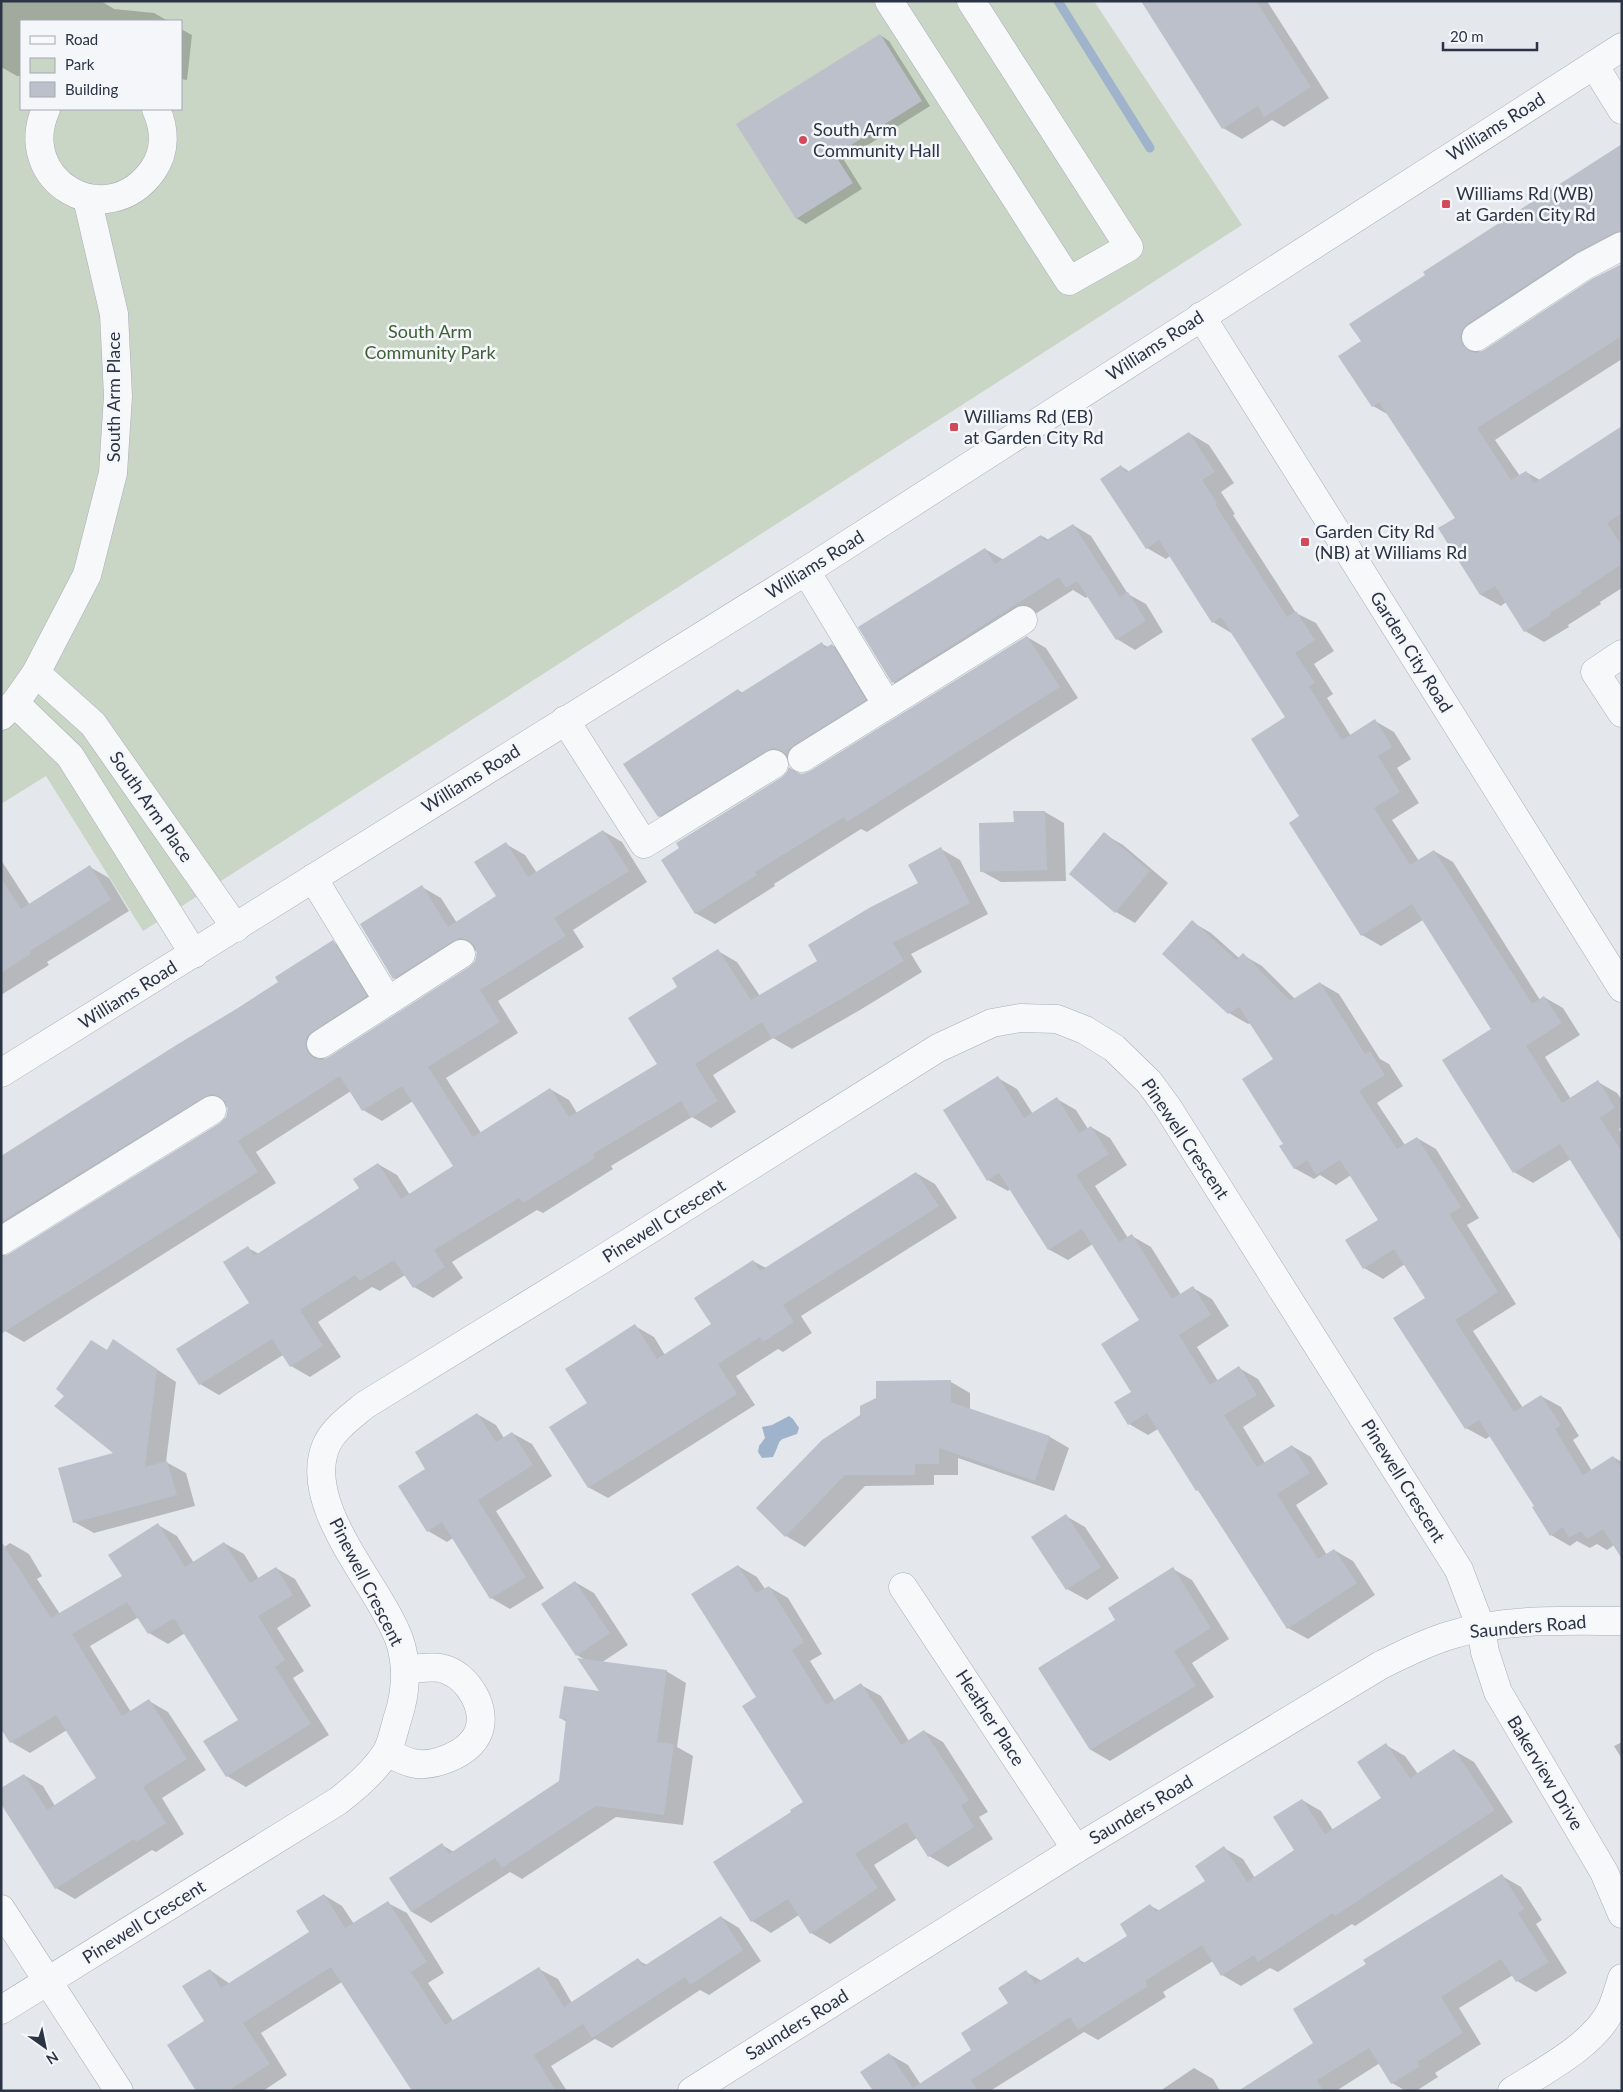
<svg xmlns="http://www.w3.org/2000/svg" width="1623" height="2092" font-family="Lato,sans-serif">
<rect width="100%" height="100%" fill="#e4e7ec"/>
<path fill="#c9d6c5" fill-rule="evenodd" d="M1,1H1094L1242,225L143,931L46,776L1,804ZM21,21H181V109H21Z"/>
<path fill="#9fb4cc" d="M789,1416L793,1419L799,1428L797,1434C774,1442 783,1437 773,1457L762,1458L758,1452L759,1446L765,1438L762,1427L772,1425Z"/>
<g fill="#0003" fill-rule="evenodd">
<polygon points="1,1 101,1 114,9 154,13 168,21 21,21 21,76 17,76 1,67"/>
<polygon points="1142,1 1267,1 1329,98 1284,127 1272,120 1242,139 1223,128"/>
<polygon points="181,29 192,35 187,80 181,79"/>
<polygon points="880,35 889,41 930,106 844,160 862,189 806,224 796,218"/>
<polygon points="1622,146 1622,249 1479,349 1480,353 1622,265 1622,359 1495,440 1520,476 1526,472 1540,480 1622,427 1622,588 1600,602 1601,604 1568,625 1569,627 1544,642 1525,631 1506,602 1501,606 1481,595 1440,528 1457,518 1389,415 1373,406 1362,341"/>
<polygon points="1189,433 1209,445 1234,483 1221,492 1235,514 1233,515 1296,613 1316,623 1334,651 1314,664 1333,694 1327,698 1351,736 1375,721 1394,732 1411,759 1397,768 1419,803 1392,820 1419,861 1434,851 1453,862 1540,1000 1544,997 1563,1008 1580,1035 1545,1057 1571,1099 1598,1082 1617,1093 1622,1100 1622,1127 1619,1129 1622,1134 1622,1238 1571,1159 1533,1183 1514,1172 1492,1030 1423,920 1381,946 1362,935 1301,817 1287,718 1233,634 1213,622 1170,556 1166,559 1147,548 1121,466 1130,472"/>
<polygon points="1073,525 1091,536 1128,594 1146,604 1163,632 1135,650 1117,639 1088,596 1086,598 1073,590 911,693 893,682 860,628 985,549 1004,560 1042,536 1049,540"/>
<polygon points="1027,637 1046,648 1078,698 867,832 861,829 774,884 775,886 715,924 695,913 790,768 802,775 811,772"/>
<polygon points="822,644 828,647 832,645 851,656 884,711 794,759 785,761 679,827 659,816 738,690 743,693"/>
<polygon points="1045,812 1064,823 1066,881 1001,882 981,871 1015,823"/>
<path d="M603,831L622,842L647,882L573,930L584,947L498,1001L518,1033L446,1078L481,1133L550,1089L569,1100L577,1113L659,1064L679,987L718,951L737,962L760,996L819,961L919,883L941,849L960,860L988,914L911,954L922,972L860,1010L792,1049L773,1038L713,1075L736,1112L711,1128L692,1117L611,1166L613,1169L543,1213L537,1210L452,1262L463,1278L433,1298L414,1287L405,1275L380,1291L372,1287L318,1322L341,1357L310,1377L291,1366L283,1355L219,1395L200,1384L251,1303L248,1248L259,1254L361,1188L378,1164L397,1175L410,1195L455,1167L413,1101L382,1121L363,1110L351,1091L256,1152L276,1183L24,1342L5,1331L1,1325V1157L280,982L333,942L352,953L385,1007L324,1057L325,1060L470,968L476,961L477,950L413,989L394,978L422,887L441,898L457,923L498,897L506,844L525,855L537,873ZM228,1106L227,1117L221,1124L5,1257L4,1254Z"/>
<polygon points="1104,834 1123,845 1168,883 1135,923 1116,912"/>
<polygon points="1,860 30,905 90,867 109,878 129,911 47,962 49,965 1,995"/>
<polygon points="1192,922 1211,933 1239,958 1243,955 1262,966 1295,999 1320,983 1339,994 1380,1059 1389,1064 1403,1086 1377,1103 1405,1145 1417,1138 1436,1149 1479,1218 1467,1225 1516,1304 1473,1331 1523,1408 1541,1396 1561,1407 1579,1436 1573,1440 1592,1471 1613,1457 1622,1462 1622,1545 1617,1543 1607,1550 1597,1544 1590,1548 1577,1541 1570,1546 1551,1535 1536,1507 1490,1436 1486,1439 1466,1428 1394,1319 1427,1299 1405,1264 1383,1279 1364,1268 1379,1220 1351,1175 1336,1185 1320,1175 1314,1179 1294,1168 1285,1144 1274,1060 1251,1023 1248,1024 1229,1013"/>
<polygon points="998,1078 1017,1089 1033,1114 1057,1099 1076,1110 1088,1129 1091,1127 1110,1138 1127,1165 1095,1186 1128,1238 1132,1236 1151,1247 1181,1295 1193,1288 1212,1299 1229,1326 1197,1347 1218,1381 1239,1368 1258,1379 1275,1406 1243,1427 1265,1463 1292,1446 1311,1457 1328,1484 1296,1505 1327,1555 1334,1550 1353,1561 1375,1595 1308,1639 1288,1628 1158,1429 1148,1435 1129,1424 1141,1321 1093,1244 1068,1260 1048,1249 1010,1189 1008,1191 988,1180"/>
<polygon points="916,1173 935,1184 957,1218 801,1316 812,1333 783,1352 778,1349 736,1376 755,1405 608,1498 588,1487 588,1404 635,1326 654,1337 665,1355 713,1325 753,1261 766,1268"/>
<polygon points="114,1341 176,1382 166,1462 186,1473 195,1506 94,1533 74,1522 116,1453"/>
<polygon points="951,1382 970,1393 970,1409 1050,1437 1069,1448 1054,1491 958,1458 958,1475 934,1475 934,1485 865,1486 805,1547 786,1536 757,1508"/>
<polygon points="477,1414 496,1425 504,1438 512,1433 532,1444 552,1476 496,1511 544,1588 510,1609 491,1598 453,1538 447,1542 428,1531 427,1469"/>
<polygon points="1066,1516 1085,1527 1119,1578 1087,1600 1067,1589"/>
<polygon points="158,1525 177,1536 194,1563 224,1543 244,1554 259,1579 276,1568 295,1579 311,1606 277,1628 304,1671 293,1678 329,1735 246,1787 227,1776 239,1720 185,1633 168,1644 149,1633 139,1617 90,1646 131,1712 149,1701 168,1712 206,1770 162,1798 184,1834 156,1852 152,1850 75,1899 56,1888 24,1775 43,1786 55,1806 98,1779 67,1730 30,1753 11,1742 1,1549 10,1543 29,1554 42,1576 37,1579 60,1614 124,1576"/>
<polygon points="738,1566 757,1577 765,1589 769,1587 788,1598 822,1654 810,1661 835,1701 861,1685 881,1696 909,1741 924,1731 943,1742 988,1812 979,1817 993,1839 948,1867 929,1856 917,1838 874,1865 896,1900 830,1944 811,1933 799,1915 771,1933 752,1921 792,1813 804,1803 758,1698"/>
<polygon points="1173,1569 1192,1580 1229,1639 1192,1663 1214,1697 1110,1761 1091,1750 1040,1668 1117,1621"/>
<polygon points="575,1582 594,1593 628,1645 601,1663 666,1671 686,1683 677,1747 693,1756 683,1825 616,1817 522,1879 510,1872 431,1923 412,1912 390,1878 442,1845 454,1852 560,1782 567,1722 560,1718 601,1693 585,1660 577,1655"/>
<polygon points="1622,1742 1622,1759 1614,1746"/>
<polygon points="1386,1745 1405,1756 1418,1774 1455,1751 1474,1762 1513,1822 1355,1926 1352,1924 1278,1972 1270,1968 1241,1986 1222,1975 1213,1961 1163,1992 1166,1997 1098,2040 1084,2032 990,2091 873,2091 889,2054 908,2065 921,2085 973,2050 1009,2003 1026,1972 1042,1981 1078,1959 1085,1963 1129,1936 1151,1906 1160,1911 1207,1882 1224,1848 1243,1859 1255,1878 1296,1851 1302,1800 1321,1811 1333,1830 1382,1798"/>
<polygon points="1502,1876 1521,1887 1542,1920 1536,1924 1567,1973 1536,1992 1517,1981 1513,1975 1459,2008 1481,2044 1435,2073 1438,2077 1416,2091 1406,2091 1392,2083 1380,2063 1336,2091 1240,2091 1315,2043 1368,1964"/>
<polygon points="324,1895 342,1906 354,1924 388,1903 407,1913 444,1973 428,1983 454,2022 539,1969 558,1979 572,2003 638,1960 647,1965 721,1917 739,1928 761,1961 709,1995 700,1990 612,2048 595,2039 551,2066 567,2091 414,2091 342,1982 261,2033 287,2075 263,2091 197,2091 210,1970 230,1984 311,1932"/>
<polygon points="1194,2068 1213,2079 1220,2091 1160,2091"/>
</g>
<g fill="none" stroke-linecap="round" stroke-linejoin="round">
<polyline stroke="#9fb4cc" stroke-width="9" points="1058,1 1150,148"/>
</g>
<g fill="#bbc0ca">
<polygon points="1141,1 1256,1 1311,87 1264,117 1258,106 1222,129"/>
<polygon points="880,34 922,101 835,155 853,183 796,219 736,124"/>
<polygon points="1622,144 1622,231 1615,232 1575,253 1467,324 1462,330 1460,337 1463,345 1469,351 1476,353 1484,350 1592,279 1622,264 1622,336 1477,428 1511,480 1526,471 1534,483 1622,426 1622,513 1607,523 1622,546 1622,564 1581,591 1582,593 1550,613 1551,615 1524,632 1495,586 1480,595 1438,528 1455,518 1379,402 1372,407 1338,356 1361,341 1349,324 1425,275 1423,272"/>
<polygon points="1189,432 1215,472 1202,480 1217,503 1215,504 1287,617 1296,611 1315,640 1295,653 1315,683 1309,686 1342,740 1375,719 1392,747 1378,756 1400,792 1374,808 1410,865 1434,850 1532,1004 1544,996 1562,1023 1526,1046 1562,1103 1598,1080 1615,1108 1600,1118 1622,1152 1622,1243 1560,1144 1513,1173 1442,1060 1491,1029 1412,904 1361,936 1289,823 1299,816 1251,739 1285,717 1221,617 1212,623 1159,540 1146,549 1100,479 1121,465 1126,473"/>
<polygon points="1073,524 1120,597 1128,592 1146,621 1116,640 1077,581 1066,588 1059,577 892,683 858,627 985,548 995,564 1041,535 1045,541"/>
<polygon points="1027,636 1060,687 847,822 844,817 755,872 757,875 695,914 661,860 679,848 676,843 782,777 787,772 789,767 794,772 802,774 810,771"/>
<polygon points="822,642 825,648 832,644 866,700 794,745 788,750 787,755 781,750 774,748 766,751 658,817 623,764 738,689 741,693"/>
<polygon points="1013,811 1045,811 1047,870 980,872 979,823 1014,822"/>
<polygon points="603,830 629,871 554,918 566,936 480,990 500,1022 428,1067 473,1137 550,1088 569,1117 657,1064 628,1018 677,987 672,978 718,949 751,1000 817,961 808,945 869,908 918,883 908,865 941,847 970,903 893,943 904,961 841,999 772,1039 762,1022 695,1064 718,1101 691,1118 681,1101 593,1154 595,1158 523,1203 519,1198 434,1250 445,1267 413,1288 394,1260 360,1281 355,1275 300,1310 323,1346 290,1367 272,1339 199,1385 176,1349 249,1303 223,1262 248,1246 254,1256 318,1215 359,1188 353,1179 378,1163 401,1199 453,1166 402,1086 362,1111 340,1076 238,1141 258,1172 1,1334 1,1257 9,1254 220,1123 226,1117 228,1109 225,1101 219,1096 211,1094 204,1097 1,1222 1,1156 178,1044 238,1008 278,982 275,977 333,940 367,996 313,1031 307,1036 305,1045 308,1053 313,1058 321,1060 329,1057 469,967 475,961 477,953 474,945 468,940 460,938 453,941 393,979 360,924 422,885 448,927 496,896 474,862 506,842 528,877"/>
<polygon points="1104,832 1150,871 1115,913 1069,874"/>
<polygon points="90,865 111,900 30,951 31,954 1,973 1,878 21,909"/>
<polygon points="1192,920 1236,960 1243,953 1290,1001 1320,982 1365,1054 1370,1051 1385,1075 1359,1091 1397,1149 1417,1137 1461,1207 1449,1214 1498,1292 1455,1320 1514,1412 1541,1395 1561,1425 1555,1429 1583,1475 1613,1456 1622,1468 1622,1559 1603,1529 1587,1539 1581,1531 1569,1538 1563,1527 1550,1536 1532,1507 1534,1506 1479,1420 1465,1429 1393,1318 1425,1298 1394,1249 1363,1269 1345,1240 1378,1220 1340,1160 1316,1175 1307,1160 1294,1169 1279,1146 1283,1144 1242,1079 1273,1059 1239,1007 1228,1014 1162,954"/>
<polygon points="998,1076 1024,1118 1057,1097 1079,1133 1091,1126 1109,1154 1076,1175 1119,1242 1132,1234 1172,1299 1193,1286 1211,1315 1179,1335 1210,1385 1239,1366 1257,1395 1224,1415 1257,1467 1292,1445 1310,1473 1277,1494 1318,1559 1334,1549 1357,1583 1287,1629 1198,1490 1196,1491 1147,1413 1128,1425 1114,1402 1131,1392 1101,1344 1139,1320 1082,1229 1048,1250 999,1173 987,1181 943,1110"/>
<polygon points="916,1172 939,1206 783,1305 794,1322 763,1342 760,1337 718,1364 737,1394 588,1488 549,1427 587,1403 565,1369 635,1324 657,1359 711,1324 694,1298 753,1260 760,1271"/>
<polygon points="113,1339 157,1369 145,1467 167,1461 177,1495 73,1523 58,1468 113,1453 54,1406 64,1396 56,1389 91,1340 107,1350"/>
<polygon points="951,1380 951,1402 1050,1436 1035,1481 939,1448 939,1464 915,1464 915,1475 845,1475 785,1537 756,1508 822,1440 860,1415 860,1406 876,1398 876,1381"/>
<polygon points="477,1413 496,1442 512,1432 533,1465 478,1500 526,1577 490,1599 442,1522 427,1532 398,1486 425,1469 415,1452"/>
<polygon points="1066,1514 1101,1567 1066,1590 1031,1537"/>
<polygon points="158,1523 185,1567 224,1542 250,1583 276,1567 293,1595 258,1616 285,1660 275,1667 311,1724 226,1777 203,1741 238,1720 174,1618 148,1634 127,1602 72,1634 122,1716 149,1699 187,1759 143,1787 166,1823 136,1842 134,1839 55,1889 1,1804 1,1788 24,1774 47,1810 96,1778 56,1715 10,1743 1,1729 1,1541 51,1618 122,1576 108,1555"/>
<polygon points="738,1565 756,1593 769,1586 804,1642 792,1650 826,1705 861,1683 901,1745 924,1730 969,1800 961,1806 974,1827 928,1857 906,1822 855,1854 878,1888 810,1934 788,1899 751,1922 713,1862 791,1812 790,1810 803,1802 742,1706 756,1697 691,1594"/>
<polygon points="1173,1567 1211,1628 1174,1651 1196,1686 1090,1750 1038,1668 1115,1620 1108,1608"/>
<polygon points="575,1581 610,1633 576,1656 541,1604"/>
<polygon points="577,1658 667,1670 657,1742 674,1744 664,1815 596,1806 502,1868 495,1858 411,1912 389,1878 442,1843 449,1854 559,1781 566,1719 559,1718 564,1686 599,1691"/>
<polygon points="1386,1743 1410,1778 1454,1749 1495,1810 1335,1916 1333,1913 1258,1962 1254,1955 1221,1976 1202,1945 1145,1981 1148,1986 1078,2030 1070,2017 971,2080 978,2091 873,2091 860,2072 889,2053 913,2088 971,2050 961,2033 1008,2003 998,1988 1026,1970 1035,1984 1078,1957 1082,1964 1127,1936 1120,1924 1150,1904 1156,1912 1205,1881 1195,1866 1224,1846 1247,1882 1294,1850 1273,1817 1302,1799 1325,1834 1381,1798 1357,1762"/>
<polygon points="1502,1874 1524,1909 1518,1913 1549,1962 1516,1982 1501,1959 1441,1997 1463,2033 1417,2062 1420,2066 1391,2084 1369,2048 1317,2080 1323,2091 1238,2091 1313,2043 1293,2009 1366,1964 1363,1960"/>
<polygon points="324,1894 345,1928 388,1901 427,1962 411,1972 445,2025 539,1967 564,2007 638,1958 644,1966 721,1916 743,1950 690,1985 685,1977 592,2038 583,2024 534,2055 556,2091 412,2091 331,1967 243,2023 270,2064 228,2091 196,2091 167,2045 204,2021 182,1986 210,1969 221,1988 309,1932 296,1911"/>
</g>
<g fill="none" stroke-linecap="round" stroke-linejoin="round">
<g stroke="#a9aeb7" stroke-width="29">
<g id="minor">
<polyline points="889,1 1069,281 1129,247 971,1"/>
<polyline points="1594,65 1622,110"/>
<path d="M46,109C14,181 107,235 153,170C166,151 165,129 156,109"/>
<polyline points="1201,316 1622,988"/>
<polyline points="1476,337 1584,266 1622,246"/>
<polyline points="806,571 887,705"/>
<polyline points="1622,654 1595,672 1622,713"/>
<polyline points="36,673 93,724 236,928"/>
<polyline points="15,703 70,756 194,954"/>
<polyline points="1,716 15,703 36,673 87,575 113,473 118,396 114,314 87,198"/>
<polyline points="565,720 644,844 774,764"/>
<polyline points="802,758 1023,620"/>
<polyline points="313,878 388,1001"/>
<polyline points="321,1044 461,954"/>
<polyline points="1,1073 806,571 1622,47"/>
<polyline points="1,1241 212,1110"/>
<polyline points="903,1587 1076,1849"/>
<path d="M387,1752C395,1756 403,1761 412,1763C433,1768 469,1754 478,1733C488,1710 469,1678 447,1670C436,1665 418,1669 405,1669"/>
<polyline points="1,1909 119,2091"/>
<path d="M1,2010L338,1801C355,1788 374,1772 386,1753C392,1743 394,1729 398,1717C406,1693 408,1664 399,1639C379,1585 301,1506 326,1446C333,1429 352,1416 365,1405L601,1260L938,1048L992,1023L1020,1018L1057,1019L1085,1030L1114,1048L1149,1082L1168,1108L1459,1570L1481,1628L1485,1652L1498,1692L1604,1872L1622,1914"/>
<path d="M692,2091L1076,1849L1381,1665C1404,1654 1426,1642 1451,1635C1505,1618 1566,1621 1622,1621"/>
<path d="M1512,2091C1545,2070 1596,2044 1612,2008C1616,1998 1619,1988 1622,1978"/>
</g>
</g>
<use href="#minor" stroke="#f7f8fa" stroke-width="28"/>
</g>
<g fill="#d1495b" stroke="#f4f6f9" stroke-width="2">
<circle cx="803" cy="140" r="5"/>
<rect x="1441" y="199" width="10" height="10" rx="2.5"/>
<rect x="949" y="422" width="10" height="10" rx="2.5"/>
<rect x="1300" y="537" width="10" height="10" rx="2.5"/>
</g>
<g text-anchor="middle" stroke-width="5" stroke-linejoin="round" paint-order="stroke">
<g font-size="18" fill="#2b3445" stroke="#f4f6f9">
<text transform="translate(1496 127) rotate(-32)" y="6">Williams Road</text>
<text transform="translate(1155 346) rotate(-33)" y="6">Williams Road</text>
<text transform="translate(114 397) rotate(-90)" y="6">South Arm Place</text>
<text transform="translate(815 565) rotate(-32)" y="6">Williams Road</text>
<text transform="translate(1411 652) rotate(58)" y="6">Garden City Road</text>
<text transform="translate(471 779) rotate(-32)" y="6">Williams Road</text>
<text transform="translate(151 807) rotate(55)" y="6">South Arm Place</text>
<text transform="translate(128 995) rotate(-32)" y="6">Williams Road</text>
<text transform="translate(1185 1139) rotate(56)" y="6">Pinewell Crescent</text>
<text transform="translate(664 1221) rotate(-32)" y="6">Pinewell Crescent</text>
<text transform="translate(1403 1481) rotate(58)" y="6">Pinewell Crescent</text>
<text transform="translate(366 1582) rotate(63)" y="6">Pinewell Crescent</text>
<text transform="translate(1528 1627) rotate(-5)" y="6">Saunders Road</text>
<text transform="translate(990 1718) rotate(57)" y="6">Heather Place</text>
<text transform="translate(1545 1773) rotate(59)" y="6">Bakerview Drive</text>
<text transform="translate(1141 1810) rotate(-31)" y="6">Saunders Road</text>
<text transform="translate(144 1922) rotate(-32)" y="6">Pinewell Crescent</text>
<text transform="translate(797 2025) rotate(-32)" y="6">Saunders Road</text>
</g>
<g font-size="18" fill="#2b3445" stroke="#f4f6f9" text-anchor="start">
<text x="813" y="136">South Arm<tspan x="813" dy="21">Community Hall</tspan></text>
<text x="1456" y="200">Williams Rd (WB)<tspan x="1456" dy="21">at Garden City Rd</tspan></text>
<text x="964" y="423">Williams Rd (EB)<tspan x="964" dy="21">at Garden City Rd</tspan></text>
<text x="1315" y="538">Garden City Rd<tspan x="1315" dy="21">(NB) at Williams Rd</tspan></text>
</g>
<g font-size="18" fill="#3f6138" stroke="#f4f6f9">
<text x="430" y="338">South Arm<tspan x="430" dy="21">Community Park</tspan></text>
</g>
</g>
<rect width="1623" height="2092" fill="none" stroke="#2b3445" stroke-width="5"/>
<rect x="20" y="20" width="162" height="90" fill="#f4f6f9" stroke="#a4a8b1"/>
<rect x="30" y="36" width="25" height="8" fill="#f7f8fa" stroke="#a4a8b1"/>
<text x="65" y="45" font-size="15" fill="#2b3445">Road</text>
<rect x="30" y="58" width="25" height="15" fill="#c9d6c5" stroke="#a4a8b1"/>
<text x="65" y="70" font-size="15" fill="#2b3445">Park</text>
<rect x="30" y="82" width="25" height="15" fill="#bbc0ca" stroke="#a4a8b1"/>
<text x="65" y="95" font-size="15" fill="#2b3445">Building</text>
<g transform="translate(45 2047) rotate(147)" stroke="#f4f6f9" stroke-width="4" paint-order="stroke">
<path d="M0-4L9 19L0 12L-9 19Z" fill="#2b3445"/>
<text y="-8" font-size="14" font-weight="bold" text-anchor="middle" fill="#2b3445">N</text>
</g>
<path d="M1443 42v8h94v-8" fill="none" stroke="#2b3445" stroke-width="2.5"/>
<text x="1450" y="42" font-size="15" fill="#2b3445" stroke="#f4f6f9" stroke-width="4" paint-order="stroke">20 m</text>
</svg>
